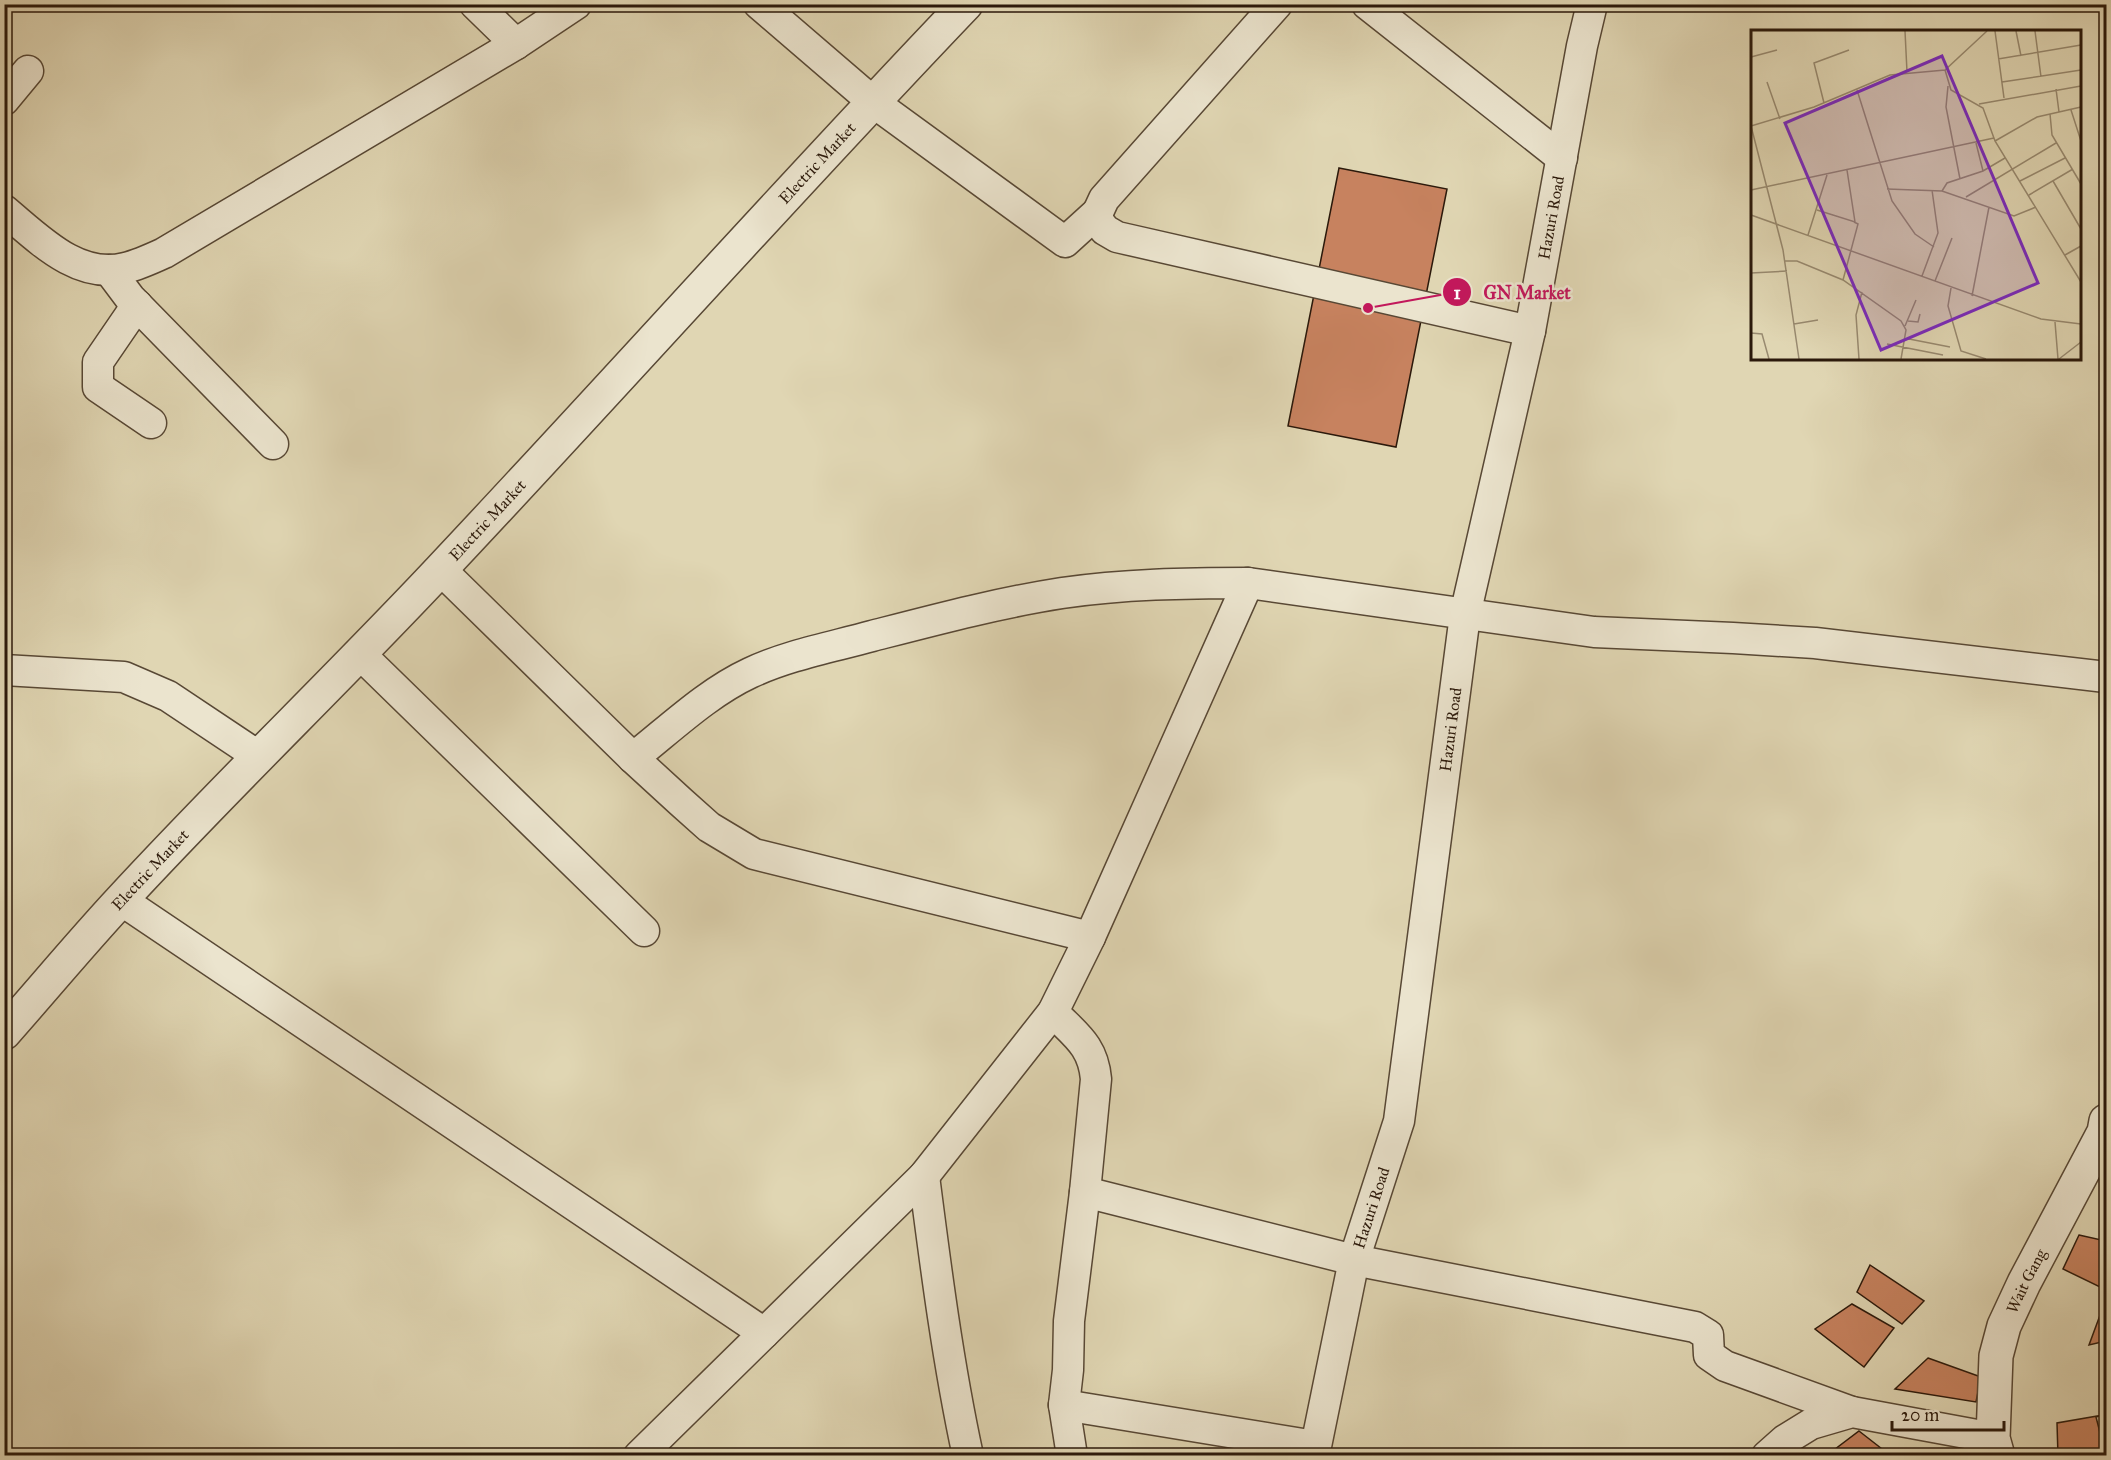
<svg xmlns="http://www.w3.org/2000/svg" width="2111" height="1460" font-family="'IM FELL Great Primer',serif">
<rect width="100%" height="100%" fill="#e0d6b3"/>
<filter id="stains"><feTurbulence type="fractalNoise" baseFrequency=".00333" numOctaves="4"/><feColorMatrix values="0 0 0 0 .2 0 0 0 0 .09 0 0 0 0 .02 0 0 0 .5 -.17"/></filter>
<radialGradient id="worn" r=".72"><stop offset=".6" stop-color="#630" stop-opacity="0"/><stop offset="1" stop-color="#630" stop-opacity=".3"/></radialGradient>
<g fill="#c7825f" stroke="#2b190b" stroke-width="1.5">
<polygon points="1339,168 1447,189 1396,447 1288,426"/>
<polygon points="2079,1235 2106,1241 2106,1268 2100,1287 2063,1269"/>
<polygon points="1870,1265 1924,1301 1902,1324 1857,1292"/>
<polygon points="2106,1299 2106,1341 2089,1345"/>
<polygon points="1852,1304 1894,1328 1864,1367 1815,1329"/>
<polygon points="1928,1358 1981,1377 1976,1402 1895,1389"/>
<polygon points="2103,1415 2096,1417 2106,1456 2058,1456 2057,1423"/>
<polygon points="1859,1431 1891,1456 1826,1456"/>
</g>
<g fill="none" stroke-linecap="round" stroke-linejoin="round">
<g stroke="#584835" stroke-width="33">
<g id="minor">
<polyline points="475,4 516,44"/>
<polyline points="759,4 873,102 1065,242 1098,212"/>
<polyline points="1277,4 1104,199 1098,212 1098,221 1105,230 1117,237 1530,331"/>
<polyline points="1367,4 1562,158"/>
<polyline points="4,100 28,71"/>
<path d="M4,210C38,238 77,280 125,268C138,265 151,259 164,253L516,44L576,4"/>
<polyline points="109,270 130,298 273,444"/>
<polyline points="137,305 98,362 98,387 151,423"/>
<polyline points="441,570 633,758 681,802 709,827 754,854 1090,937"/>
<polyline points="360,654 644,931"/>
<polyline points="4,670 124,677 168,696 258,756"/>
<path d="M633,758C670,729 707,693 750,673C788,655 832,647 872,636C934,620 998,603 1062,593C1124,584 1186,583 1248,583L1594,632L1733,638L1815,643L2106,677"/>
<polyline points="121,900 764,1333"/>
<path d="M1053,1012C1075,1035 1093,1045 1096,1079L1085,1192L1069,1321L1068,1370L1064,1405L1072,1456"/>
<path d="M924,1176C936,1270 948,1363 968,1456"/>
<polyline points="1085,1192 1354,1260 1695,1327 1708,1335 1709,1355 1725,1366 1852,1412"/>
<polyline points="1064,1405 1315,1446"/>
<polyline points="639,1456 924,1176 1053,1012 1090,937 1248,583"/>
<path id="s1" d="M1314,1456L1354,1260L1399,1121L1465,615L1530,331L1582,46L1592,4"/>
<polyline points="1767,1456 1785,1440 1811,1424 1852,1412 1993,1438"/>
</g>
</g>
<g stroke="#584835" stroke-width="36">
<g id="tertiary">
<path id="s2" d="M4,1033C43,989 81,943 121,900C225,787 336,681 441,569C617,382 788,190 966,4"/>
<path id="s3" d="M1998,1456L1993,1438L1996,1356L2004,1326L2024,1283L2104,1132L2106,1121"/>
</g>
</g>
<use href="#minor" stroke="#ebe4ce" stroke-width="30"/>
<use href="#tertiary" stroke="#ebe4ce" stroke-width="33"/>
</g>
<g text-anchor="middle" stroke-width="5" stroke-linejoin="round" paint-order="stroke">
<g font-size="16" fill="#2b190b" stroke="#ebe4ce">
<text dy="6" stroke="none"><textPath href="#s2" startOffset="1191">Electric Market</textPath></text>
<text dy="6" stroke="none"><textPath href="#s1" startOffset="1263">Hazuri Road</textPath></text>
<text dy="6" stroke="none"><textPath href="#s2" startOffset="705">Electric Market</textPath></text>
<text dy="6" stroke="none"><textPath href="#s1" startOffset="741">Hazuri Road</textPath></text>
<text dy="6" stroke="none"><textPath href="#s2" startOffset="219">Electric Market</textPath></text>
<text dy="6" stroke="none"><textPath href="#s1" startOffset="255">Hazuri Road</textPath></text>
<text dy="6" stroke="none"><textPath href="#s3" startOffset="182">Wait Gang</textPath></text>
</g>
</g>
<g transform="translate(1751 30)">
<rect width="330" height="330" fill="#e0d6b3"/>
<path fill="none" stroke="#988a70" stroke-width="1.5" d="M154,1L156,42M244,1L253,68M265,1L270,26M284,1L290,47M0,27L26,20M247,29L330,15M194,40L200,60L232,78L244,111L330,252M16,52L29,89M251,52L330,40M197,56L195,77L209,149M305,59L308,82M106,60L141,171L164,204L183,217M73,73L63,33L98,20M228,74L330,56M320,80L330,111M299,84L301,105L330,154M0,96L63,77L139,45L194,40L236,1M0,96L32,220L48,329M244,111L286,87L330,77M225,113L232,141M269,151L314,128M302,151L330,199M136,159L191,161L263,186L285,177M0,160L243,108M191,161L196,153L232,141L254,128M278,165L322,139M215,167L305,113M66,180L104,192L96,140M0,185L290,289L330,294M57,205L76,145M314,225L330,216M34,231H46L92,250L150,291L155,300L150,329M0,243L36,241M171,246L187,203L181,160M92,250L107,194L103,192M184,251L201,208M200,258L197,276L210,321L235,329M221,266L238,177M157,291L167,292L169,284M304,292L307,329M43,294L67,290M154,296L165,270M0,303L11,304L18,329M153,308L199,317M136,314L192,325M108,329L105,285L111,262M308,329L330,312"/>
<path fill="#7b2cbf" fill-opacity="0.15" stroke="#7b2cbf" stroke-width="3" d="M191,26L287,253L130,320L34,93Z"/>
<rect width="330" height="330" fill="none" stroke="#2b190b" stroke-width="3"/>
</g>
<path fill="none" stroke="#c2185b" stroke-width="2" d="M1368 308L1457 292"/>
<g fill="#c2185b" stroke="#ebe4ce" stroke-width="2">
<circle cx="1368" cy="308" r="6"/>
<circle cx="1457" cy="292" r="15"/>
</g>
<g font-size="18" text-anchor="middle" font-weight="bold" fill="#fff">
<text x="1457" y="299">1</text>
</g>
<g font-size="18" text-anchor="middle" font-weight="bold" fill="#c2185b" stroke="#ebe4ce" stroke-width="5" stroke-linejoin="round" paint-order="stroke">
<text x="1527" y="299">GN Market</text>
</g>
<rect width="2111" height="1460" fill="none" stroke="#e0d6b3" stroke-width="24"/>
<rect x="6" y="6" width="2099" height="1448" fill="none" stroke="#2b190b" stroke-width="3"/>
<rect x="12" y="12" width="2087" height="1436" fill="none" stroke="#2b190b" stroke-width="1.5"/>
<path d="M1892 1421v9h112v-9" fill="none" stroke="#2b190b" stroke-width="3"/>
<text x="1901" y="1421" font-size="18" fill="#2b190b" stroke="#ebe4ce" stroke-width="4.5" paint-order="stroke">20 m</text>
<rect width="100%" height="100%" filter="url(#stains)"/>
<rect width="100%" height="100%" fill="url(#worn)"/>
</svg>
